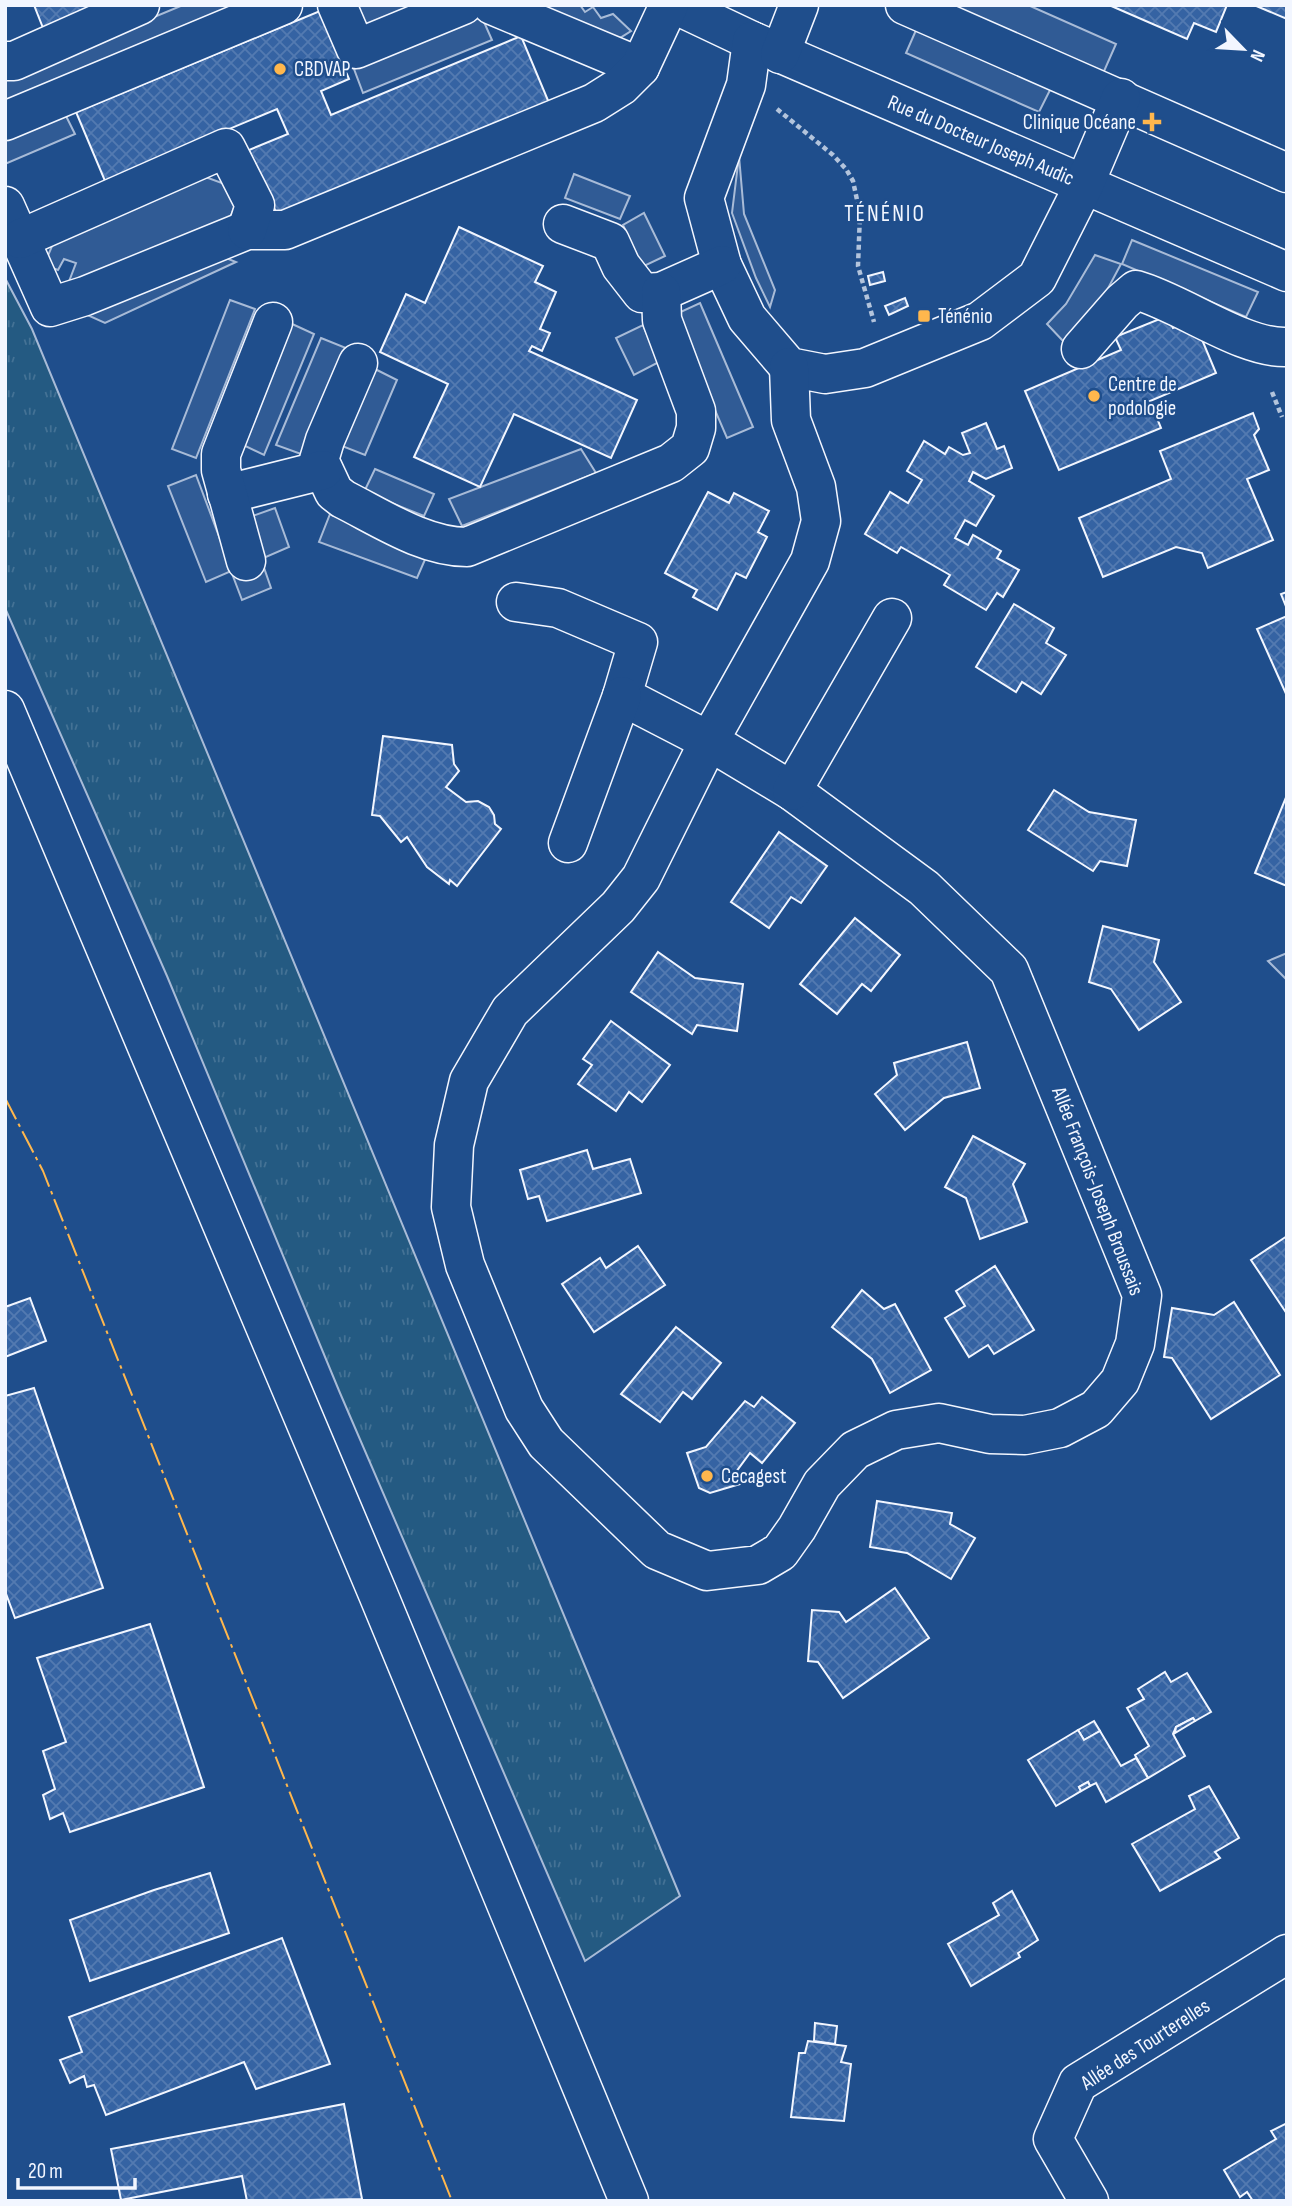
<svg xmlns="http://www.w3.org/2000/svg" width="1292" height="2206" font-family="'Sofia Sans Condensed',sans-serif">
<defs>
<pattern id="grass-tufts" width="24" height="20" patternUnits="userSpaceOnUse" patternTransform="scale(1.75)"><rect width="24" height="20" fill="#245a82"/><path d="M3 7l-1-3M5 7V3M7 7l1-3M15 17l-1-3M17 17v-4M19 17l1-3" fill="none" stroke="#447295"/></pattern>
<pattern id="building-cross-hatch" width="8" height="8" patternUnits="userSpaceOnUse" patternTransform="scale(1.75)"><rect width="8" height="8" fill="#3563a3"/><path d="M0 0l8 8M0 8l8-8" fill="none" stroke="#537ab1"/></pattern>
</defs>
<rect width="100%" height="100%" fill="#1f4e8c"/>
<polygon fill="url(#grass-tufts)" stroke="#a8bbd7" stroke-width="2" points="5,278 32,329 680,1896 585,1961 340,1393 167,976 5,608"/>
<g fill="#305b95" stroke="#a8bbd7" stroke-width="2">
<polygon points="183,5 248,5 5,107 5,79"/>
<polygon points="351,5 423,5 361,31"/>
<polygon points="518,5 580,5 585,12 593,7 601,18 613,14 631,31 607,46"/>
<polygon points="927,5 1028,5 1116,44 1090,103 1052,86 1039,112 906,53"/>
<polygon points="480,13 492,40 363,93 354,69"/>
<polygon points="63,110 75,134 5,164 5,138"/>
<polygon points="739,156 744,214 775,290 770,307 756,278 732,213"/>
<polygon points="574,174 630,196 620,219 565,198"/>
<polygon points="200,175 241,190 226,228 68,284 76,263 64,259 58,270 44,265 55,239"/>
<polygon points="644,213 665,256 642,267 623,225"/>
<polygon points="1132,240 1258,292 1246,317 1122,264"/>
<polygon points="211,252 236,262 105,323 74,309"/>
<polygon points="1095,255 1121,264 1097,309 1064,342 1047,324 1066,304"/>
<polygon points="230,300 255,309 196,458 172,449"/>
<polygon points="700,303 753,427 727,438 674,315"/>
<polygon points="290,323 314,334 264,455 241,444"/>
<polygon points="643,325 659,362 634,375 616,338"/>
<polygon points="321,338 346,348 301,454 276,445"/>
<polygon points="373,368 397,380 365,455 342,446"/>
<polygon points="581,449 596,473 462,526 449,499"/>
<polygon points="375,469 434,494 424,516 364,492"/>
<polygon points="196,475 232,571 244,519 275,508 289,547 261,559 271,588 242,600 231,571 206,582 168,486"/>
<polygon points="330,514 427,555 417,578 319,542"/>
<polygon points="1287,953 1287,980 1268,961"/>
</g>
<g fill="url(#building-cross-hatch)" stroke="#f2f6ff" stroke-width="2">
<polygon points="34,5 112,5 45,33"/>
<polygon points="1109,5 1227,5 1216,32 1194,23 1187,39"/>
<polygon points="1254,5 1287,5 1287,19"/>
<polygon points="320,11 349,79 321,91 331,115 521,36 552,110 281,224 249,150 288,134 277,109 105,181 76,112"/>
<polygon points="459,227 543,266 535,282 556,292 540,329 550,333 542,351 532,346 529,351 637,400 611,458 514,414 480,487 414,457 448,384 380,352 406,294 425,303"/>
<polygon points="883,272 885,281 870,285 868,276"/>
<polygon points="905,298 908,306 889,315 885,306"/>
<polygon points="1167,316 1173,328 1185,323 1198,330 1216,373 1150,401 1161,428 1059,470 1025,391 1121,350 1115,337"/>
<polygon points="1253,413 1259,429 1254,435 1269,470 1247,479 1273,540 1208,568 1202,553 1176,547 1103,577 1079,518 1171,479 1160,451"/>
<polygon points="986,423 997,449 1004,446 1012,468 986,479 973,472 969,481 994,496 976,526 965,520 955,538 968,545 973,535 1001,551 997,558 1019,570 1003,597 997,593 986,610 944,585 950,575 901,547 897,553 865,534 890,492 908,503 922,480 907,471 924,441 945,454 949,447 963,455 970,453 962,433"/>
<polygon points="708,492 729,503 734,493 769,511 758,532 767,537 746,578 736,573 717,610 693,597 697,590 665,573"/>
<polygon points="1287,592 1287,609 1281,594"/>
<polygon points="1014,604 1054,628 1046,643 1066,655 1041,694 1022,682 1016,692 976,667"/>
<polygon points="1287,616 1287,696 1257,629"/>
<polygon points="383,736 452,745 454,764 459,771 446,787 466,802 478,801 489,807 494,815 495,824 501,829 457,886 450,880 449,884 427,867 407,837 401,842 380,816 372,815"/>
<polygon points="1054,790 1089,812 1136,820 1127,866 1100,861 1093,871 1028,830"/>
<polygon points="1287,795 1287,886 1255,873"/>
<polygon points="779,832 827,866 801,903 791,897 769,928 731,902"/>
<polygon points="855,918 900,955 871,991 862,984 837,1014 800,984"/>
<polygon points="1103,926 1159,940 1154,962 1181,1002 1139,1030 1111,989 1089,982"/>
<polygon points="658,952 695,978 743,984 737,1031 697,1025 692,1034 631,992"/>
<polygon points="611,1021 670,1065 642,1102 629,1092 616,1111 578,1084 592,1065 583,1059"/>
<polygon points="967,1042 980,1088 944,1098 905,1130 875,1094 897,1075 894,1063"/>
<polygon points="973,1136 1025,1164 1013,1184 1027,1222 980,1239 966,1198 945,1187"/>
<polygon points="587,1150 593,1169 630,1159 641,1193 547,1221 539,1196 528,1199 520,1170"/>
<polygon points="1287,1236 1287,1314 1251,1260"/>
<polygon points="638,1246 665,1285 594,1332 562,1284 600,1258 606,1268"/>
<polygon points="995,1266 1034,1330 994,1354 988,1345 969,1357 945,1318 965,1306 956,1291"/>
<polygon points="862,1290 884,1309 895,1304 931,1370 890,1393 872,1359 832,1327"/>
<polygon points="30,1298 46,1341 5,1357 5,1307"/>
<polygon points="1234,1302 1280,1375 1211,1419 1172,1358 1164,1357 1172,1308 1214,1315"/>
<polygon points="676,1327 721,1363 692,1399 683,1392 660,1422 621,1394"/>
<polygon points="34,1388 103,1588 15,1618 5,1591 5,1396"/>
<polygon points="762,1397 795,1423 762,1463 750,1453 736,1472 740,1484 710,1493 699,1488 687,1453 706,1447 745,1401 754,1407"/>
<polygon points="877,1501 952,1513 950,1524 975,1538 951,1579 907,1553 870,1547"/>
<polygon points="895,1588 929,1638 843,1698 818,1662 808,1661 812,1610 839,1612 846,1622"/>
<polygon points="150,1624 204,1787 70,1832 63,1813 50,1819 43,1795 55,1789 43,1751 66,1742 37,1658"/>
<polygon points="1165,1672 1171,1682 1187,1673 1211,1712 1195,1721 1193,1718 1176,1727 1173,1734 1185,1756 1148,1778 1135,1755 1149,1746 1127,1708 1144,1699 1138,1689"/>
<polygon points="1193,1718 1195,1721 1175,1733 1176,1727"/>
<polygon points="1094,1721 1100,1731 1084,1740 1078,1730"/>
<polygon points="1078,1730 1084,1740 1100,1731 1121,1766 1136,1758 1148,1778 1106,1802 1096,1783 1090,1786 1088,1782 1079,1787 1081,1791 1056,1806 1028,1760"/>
<polygon points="1088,1782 1090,1786 1081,1791 1079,1787"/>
<polygon points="1209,1786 1239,1838 1215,1852 1220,1858 1160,1891 1132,1844 1195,1809 1189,1796"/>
<polygon points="210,1873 229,1933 90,1981 70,1920 154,1890"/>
<polygon points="1012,1891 1038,1940 1018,1953 1020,1957 971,1986 948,1944 999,1915 993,1903"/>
<polygon points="282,1938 330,2064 256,2089 244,2062 106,2115 94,2085 87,2087 84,2076 70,2083 60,2060 82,2052 69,2017"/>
<polygon points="815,2023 837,2026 835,2044 814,2041"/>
<polygon points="808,2041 846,2046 841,2062 851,2064 844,2121 791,2117 799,2053 805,2053"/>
<polygon points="344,2104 362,2199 247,2201 242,2176 121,2200 111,2149"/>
<polygon points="1287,2123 1287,2201 1253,2201 1247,2192 1240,2197 1224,2170 1276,2139 1271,2131"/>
</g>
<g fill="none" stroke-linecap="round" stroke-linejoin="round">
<g stroke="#f2f6ff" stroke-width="41">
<g id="minor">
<polyline points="337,5 356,49 463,5"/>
<polyline points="492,5 640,67"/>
<polyline points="676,5 752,41 1287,272"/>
<polyline points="905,5 1287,173"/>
<polyline points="752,41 746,85 704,198 722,265 747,318 789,367 825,374 865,368 980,321 1037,278 1084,185 1121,98"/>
<polyline points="780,54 799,5"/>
<polyline points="5,61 14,61 140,5"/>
<polyline points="5,121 283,5"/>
<polyline points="5,206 50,307 85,296 247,230 285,230 594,103 621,86 640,67 669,5"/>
<polyline points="563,224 610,242 621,266 642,293 661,292 722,265"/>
<polyline points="20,239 226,148 255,205 247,230"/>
<path d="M1081,349L1122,302L1136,290C1182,303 1243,349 1287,347"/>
<path d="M358,363L325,440L319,460L334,492L343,499C381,518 424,547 467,547L671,463L690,448L696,428V411L662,320L661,292"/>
<polyline points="227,494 323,470"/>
<polyline points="246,561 221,470 221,454 273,322"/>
<polyline points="516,602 558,608 638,642 622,696 709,741 792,791 924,888 1009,970 1142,1295 1135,1344 1120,1381 1096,1409 1060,1428 1025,1435 990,1434 939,1423 896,1430 855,1450 822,1484 797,1528 780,1552 758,1565 707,1571 657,1550 546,1443 524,1409 465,1265 451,1207 454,1145 469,1081 510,1011 618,907 641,878 709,741 810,561 821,521 816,487 791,420 789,367"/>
<polyline points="792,791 892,618"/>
<polyline points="568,843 622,696"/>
<polyline points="1089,2201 1053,2139 1078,2083 1287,1954"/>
</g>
</g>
<g stroke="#f2f6ff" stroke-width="41">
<polyline id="major" points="5,710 378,1594 629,2201"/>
</g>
<g stroke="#b3c4dc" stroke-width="4.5" stroke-dasharray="5 3.5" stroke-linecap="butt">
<polyline points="777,109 833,155 846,169 853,181 860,214 858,266 874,322"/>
<polyline points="1272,392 1282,417"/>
</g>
<use href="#minor" stroke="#1f4e8c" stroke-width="38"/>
<use href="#major" stroke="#1f4e8c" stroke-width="38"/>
<polyline stroke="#ffb74d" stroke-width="2" stroke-dasharray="24 5 3.5 5" stroke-linecap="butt" points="5,1098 43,1171 452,2201"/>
</g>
<g fill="#ffb74d" stroke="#1f4e8c" stroke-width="2.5">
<circle cx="280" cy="69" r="7"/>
<path d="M1148.5 111.5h7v7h7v7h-7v7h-7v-7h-7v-7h7z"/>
<rect x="917" y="309" width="14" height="14" rx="3.5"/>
<circle cx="1094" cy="396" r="7"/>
<circle cx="707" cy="1476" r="7"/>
</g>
<g text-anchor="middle" stroke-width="5" stroke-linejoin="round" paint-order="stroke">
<g font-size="21" fill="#f2f6ff" stroke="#1f4e8c" text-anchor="start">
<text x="294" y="76">CBDVAP</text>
<text x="1136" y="129" text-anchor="end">Clinique Océane</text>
<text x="938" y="323">Ténénio</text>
<text x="1108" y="391">Centre de<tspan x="1108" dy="24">podologie</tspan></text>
<text x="721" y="1483">Cecagest</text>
</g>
<g font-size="21" fill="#f2f6ff" stroke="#1f4e8c">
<text transform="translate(981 140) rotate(23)" y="7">Rue du Docteur Joseph Audic</text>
<text transform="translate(1098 1191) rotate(69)" y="7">Allée François-Joseph Broussais</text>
<text transform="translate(1145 2044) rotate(-33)" y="7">Allée des Tourterelles</text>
</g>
<g font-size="23" letter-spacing="2" fill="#f2f6ff" stroke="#1f4e8c">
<text x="885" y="221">TÉNÉNIO</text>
</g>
</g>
<rect width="1292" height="2206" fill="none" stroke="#f2f6ff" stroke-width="14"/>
<g transform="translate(1243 49) rotate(115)" stroke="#1f4e8c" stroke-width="5" paint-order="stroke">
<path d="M0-5L12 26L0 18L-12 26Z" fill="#f2f6ff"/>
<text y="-10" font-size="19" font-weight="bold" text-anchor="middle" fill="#f2f6ff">N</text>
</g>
<path d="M18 2178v10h117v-10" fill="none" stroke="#f2f6ff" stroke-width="3.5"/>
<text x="28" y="2178" font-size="21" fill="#f2f6ff" stroke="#1f4e8c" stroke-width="5" paint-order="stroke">20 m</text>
</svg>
